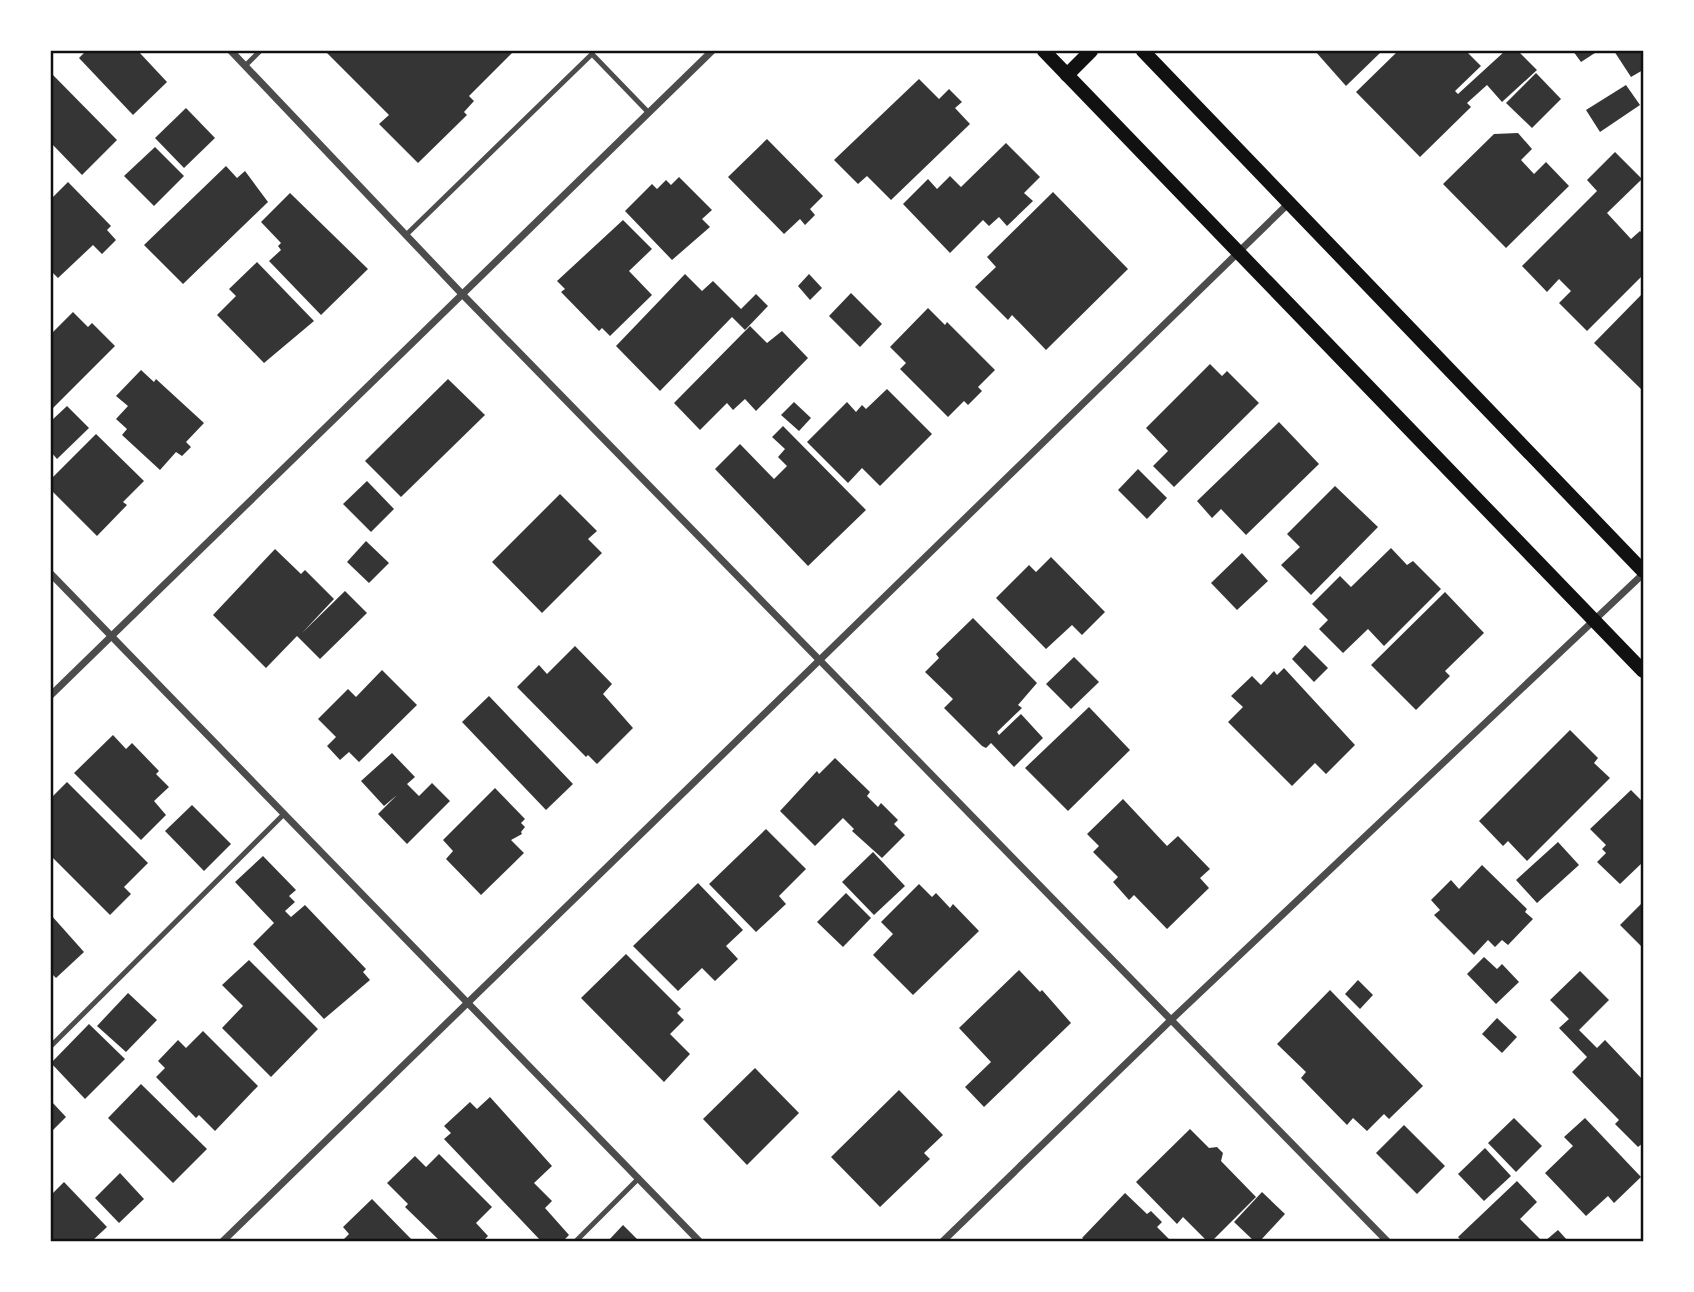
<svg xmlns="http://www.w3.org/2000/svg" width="1694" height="1292" font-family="'Libre Baskerville',serif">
<rect width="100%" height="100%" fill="#fff"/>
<g fill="#353535">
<polygon points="86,51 138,51 167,82 133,115 79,58"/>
<polygon points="325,51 514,51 469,96 474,101 464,112 467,115 418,163 379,124 389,115"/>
<polygon points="1315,51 1382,51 1346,86"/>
<polygon points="1398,51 1466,51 1481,66 1455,91 1458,94 1505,51 1518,51 1537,70 1502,102 1487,85 1467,103 1471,107 1420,157 1356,92"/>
<polygon points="1573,51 1598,51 1581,62"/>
<polygon points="1614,51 1643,51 1643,70 1631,77"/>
<polygon points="1536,73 1561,99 1532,128 1506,103"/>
<polygon points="52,74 117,140 82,175 51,143"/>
<polygon points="919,79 939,99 949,89 962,102 955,108 970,124 891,200 867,176 858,184 834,160"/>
<polygon points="1626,85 1640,105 1600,132 1586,110"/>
<polygon points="186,108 215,138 184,168 155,138"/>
<polygon points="1518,133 1532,149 1521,160 1534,174 1546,162 1569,186 1506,248 1443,184 1494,134"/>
<polygon points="767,139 823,196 810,209 815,215 805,225 800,219 784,234 728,177"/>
<polygon points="1006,143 1040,177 1024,193 1033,201 1007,226 999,217 989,226 983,220 950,253 903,204 928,179 937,189 950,176 961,187"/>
<polygon points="155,147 184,176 154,206 124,176"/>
<polygon points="1615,152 1642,179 1607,213 1631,239 1640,231 1643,234 1643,275 1587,331 1559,303 1571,291 1559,279 1547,292 1522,266 1597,191 1587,180"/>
<polygon points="226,166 237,178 245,171 268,202 183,284 144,245"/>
<polygon points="679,177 712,210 702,219 710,227 672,260 625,211 652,184 657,189 666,180 671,185"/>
<polygon points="68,182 111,226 107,230 116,240 102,254 93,245 58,278 51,271 51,199"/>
<polygon points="1053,192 1128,269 1046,350 1012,315 1008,320 975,287 996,267 987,257"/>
<polygon points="290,193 368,269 321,315 269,261 281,250 278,246 281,243 261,222"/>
<polygon points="623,220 652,249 629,271 652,295 610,336 602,328 599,331 561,292 565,289 557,281"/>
<polygon points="257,262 314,321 264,363 217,315 236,296 229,289"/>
<polygon points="685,274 702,291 713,281 741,309 756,294 768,306 745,330 732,317 660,391 616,346"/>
<polygon points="809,274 822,288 810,300 798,286"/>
<polygon points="851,293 882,324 860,347 829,316"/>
<polygon points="1643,293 1643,391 1594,343"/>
<polygon points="928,308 945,325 947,322 995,370 978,387 982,391 968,405 964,401 948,417 900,369 906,363 890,347"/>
<polygon points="73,312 88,327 92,323 115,346 51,410 51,334"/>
<polygon points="750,326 767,343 782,331 808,358 756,411 745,399 733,410 727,403 700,430 674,403"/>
<polygon points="1210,364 1222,376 1227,371 1259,403 1174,487 1153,466 1168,451 1146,428"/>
<polygon points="141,370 154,382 156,379 204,423 186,442 191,447 182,456 176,452 160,470 122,435 127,429 116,419 128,406 116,396"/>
<polygon points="448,379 485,415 401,497 365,461"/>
<polygon points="887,389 932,434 880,486 862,468 848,483 807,442 847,402 856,412 862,405 866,409"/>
<polygon points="794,402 811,418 799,431 781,415"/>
<polygon points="67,406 89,428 57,459 51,452 51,421"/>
<polygon points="1279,422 1319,464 1246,535 1221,509 1212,518 1197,501"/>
<polygon points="783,426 866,510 808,566 715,469 740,444 774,479 787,466 778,457 785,449 772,437"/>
<polygon points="96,434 144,481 123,502 127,505 97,536 51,490 51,479"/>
<polygon points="1138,469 1167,498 1147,519 1118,490"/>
<polygon points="367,481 394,509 371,532 343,504"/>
<polygon points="1335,486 1378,527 1311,595 1281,565 1300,547 1287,534"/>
<polygon points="560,494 597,531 588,539 602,553 542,613 492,562"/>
<polygon points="366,541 389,563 369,583 347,562"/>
<polygon points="1391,548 1407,565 1413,561 1441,589 1384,646 1368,629 1343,653 1319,629 1328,620 1312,604 1340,576 1351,587"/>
<polygon points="275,549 301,574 305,570 334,599 302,633 345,591 367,613 320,659 297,636 266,668 213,615"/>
<polygon points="1242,553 1268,581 1237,610 1211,583"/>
<polygon points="1051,557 1105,612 1082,635 1072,625 1046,649 996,598 1029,565 1036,572"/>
<polygon points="1445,592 1484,633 1445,671 1450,676 1416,710 1371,665"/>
<polygon points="973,618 1037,683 1018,705 1022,708 997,732 999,735 1021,714 1043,738 1014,767 991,743 986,748 982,746 944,708 953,699 925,672 939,658 936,654"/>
<polygon points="1305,645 1328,668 1314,682 1292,659"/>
<polygon points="575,646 612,684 603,694 633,728 597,764 588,755 586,757 517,687 539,665 547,674"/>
<polygon points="1074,657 1099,682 1071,709 1046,684"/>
<polygon points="1284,668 1355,745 1326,774 1315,763 1292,786 1228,722 1243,707 1231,696 1252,676 1261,685 1274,671 1277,675"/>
<polygon points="382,670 417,705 359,762 349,752 340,760 327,746 336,737 318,719 348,689 356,697"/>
<polygon points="489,696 573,784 546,810 462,722"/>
<polygon points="1089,707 1130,750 1068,811 1025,768"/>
<polygon points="1570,730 1598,758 1594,763 1610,778 1527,861 1508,841 1503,846 1479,821"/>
<polygon points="113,735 126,749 132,743 159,771 156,774 169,787 154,801 166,815 141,840 74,773"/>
<polygon points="392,753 415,777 407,784 419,796 432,783 450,801 407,844 378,814 397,795 384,806 361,781"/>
<polygon points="835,758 870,792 867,796 878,807 881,803 898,820 894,824 905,835 882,858 852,831 854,829 843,818 815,846 780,811 817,771 819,774"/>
<polygon points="67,782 148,863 124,887 131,894 110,915 51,856 51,798"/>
<polygon points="495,788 525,819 521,823 525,827 521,832 522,834 511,840 524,853 481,895 446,859 453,851 443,840"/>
<polygon points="1631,790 1643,802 1643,862 1620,884 1597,862 1606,853 1602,849 1606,845 1590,829"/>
<polygon points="1123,799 1167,846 1178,836 1210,869 1200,878 1209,888 1167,929 1134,895 1129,900 1113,882 1118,877 1093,852 1099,846 1087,834"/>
<polygon points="192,805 231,844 204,871 165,831"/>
<polygon points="766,829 806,869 779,896 786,904 756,932 709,884"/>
<polygon points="1558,842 1579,865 1537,903 1516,880"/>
<polygon points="873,852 905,886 874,915 842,882"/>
<polygon points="263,856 296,890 289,896 295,902 285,911 291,917 305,905 366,969 363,972 370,980 324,1019 253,944 274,923 235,882"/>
<polygon points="1482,865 1527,909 1525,912 1533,919 1508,945 1502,940 1495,947 1488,940 1474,955 1434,915 1440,910 1431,900 1451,880 1459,889"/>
<polygon points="698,883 743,930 726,946 738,959 715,981 702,968 678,991 633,946"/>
<polygon points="919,884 932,897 936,893 950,908 953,904 979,931 913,995 873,955 893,934 881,922"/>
<polygon points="846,893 871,918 843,947 817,922"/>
<polygon points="1643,902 1643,948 1620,925"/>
<polygon points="51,915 84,952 56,978 51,973"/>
<polygon points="626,954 681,1009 677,1013 684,1020 670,1034 690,1054 664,1082 581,998"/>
<polygon points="1484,957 1497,969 1502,964 1519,982 1496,1004 1467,974"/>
<polygon points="249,960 318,1029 271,1077 222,1028 243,1006 222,985"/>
<polygon points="1019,970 1040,992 1042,990 1071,1023 984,1107 965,1087 991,1062 959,1028"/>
<polygon points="1580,971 1609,1000 1579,1030 1597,1048 1605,1040 1643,1080 1643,1143 1638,1147 1615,1124 1619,1120 1572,1072 1587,1057 1559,1028 1569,1019 1550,1000"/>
<polygon points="1358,980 1373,995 1360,1009 1345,994"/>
<polygon points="1330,990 1423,1086 1389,1119 1384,1114 1367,1131 1353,1118 1347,1125 1301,1078 1306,1072 1277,1044"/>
<polygon points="128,993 157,1020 126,1052 97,1026"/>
<polygon points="1497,1018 1517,1037 1502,1053 1482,1034"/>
<polygon points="89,1024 125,1059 85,1099 51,1063"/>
<polygon points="203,1031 258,1086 215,1131 199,1115 196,1118 156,1077 165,1068 158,1061 178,1040 186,1048"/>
<polygon points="755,1068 799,1113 747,1165 703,1119"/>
<polygon points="141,1084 207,1149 173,1183 108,1118"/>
<polygon points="899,1090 943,1135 924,1153 930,1159 880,1207 831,1157"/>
<polygon points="490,1097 552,1166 534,1183 552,1201 545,1208 569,1235 563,1241 541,1241 444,1139 451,1133 444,1126 470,1102 477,1109"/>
<polygon points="51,1101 66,1117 51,1132"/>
<polygon points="1514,1118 1542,1146 1516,1172 1488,1143"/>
<polygon points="1585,1118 1641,1177 1614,1203 1608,1196 1586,1216 1545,1173 1573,1146 1564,1137"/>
<polygon points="1404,1125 1445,1166 1417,1194 1376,1153"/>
<polygon points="1190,1129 1209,1148 1217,1147 1223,1153 1221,1161 1256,1197 1212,1241 1207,1241 1183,1217 1177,1224 1136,1182"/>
<polygon points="1485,1148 1511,1176 1484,1201 1458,1174"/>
<polygon points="439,1154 492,1207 476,1223 488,1236 483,1241 440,1241 405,1207 408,1204 387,1183 415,1156 426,1167"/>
<polygon points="120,1173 144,1199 119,1223 95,1198"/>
<polygon points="1517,1181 1537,1202 1520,1219 1542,1241 1462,1241 1458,1237"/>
<polygon points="64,1182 107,1227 92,1241 51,1241 51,1195"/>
<polygon points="1262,1192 1285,1214 1260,1241 1254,1241 1234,1222"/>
<polygon points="1125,1193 1147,1214 1151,1211 1162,1222 1157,1227 1169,1239 1166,1241 1086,1241 1082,1238"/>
<polygon points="372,1199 413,1241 342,1241 349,1234 343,1227"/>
<polygon points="623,1225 639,1241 608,1241"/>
<polygon points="1558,1230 1568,1241 1545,1241"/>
</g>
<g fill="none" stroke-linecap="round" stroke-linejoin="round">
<g stroke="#4c4c4c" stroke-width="5">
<polyline points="245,66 260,51"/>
<polyline points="406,235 592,54 649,113"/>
<polyline points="51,1046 284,814"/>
<polyline points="576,1241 639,1178"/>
</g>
<g stroke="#4c4c4c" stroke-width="7">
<polyline points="231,51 462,294 1387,1241"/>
<polyline points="51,574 699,1241"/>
<polyline points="51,695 712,51"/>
<polyline points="223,1241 1290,202"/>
<polyline points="943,1241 1172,1019 1643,574"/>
</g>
<g stroke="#111" stroke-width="14">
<polyline points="1044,51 1643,671"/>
<polyline points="1143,51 1643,571"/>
<polyline points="1067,75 1091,51"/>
</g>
</g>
<rect width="1694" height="1292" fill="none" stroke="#ffffff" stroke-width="105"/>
<rect x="52" y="52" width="1590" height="1188" fill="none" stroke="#111" stroke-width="2.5"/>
</svg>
